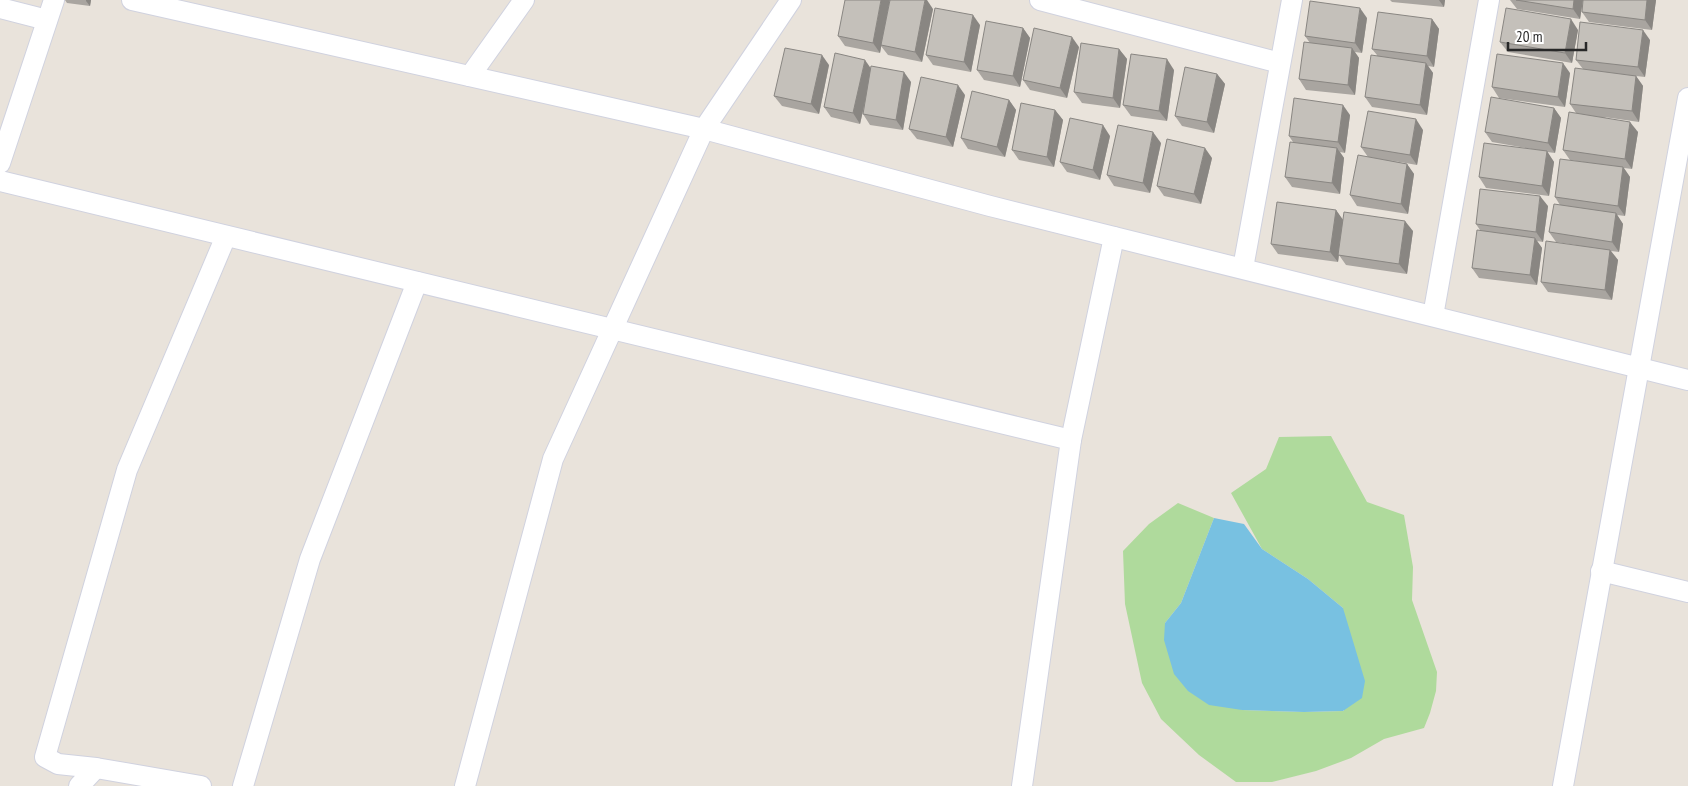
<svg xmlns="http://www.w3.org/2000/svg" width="1688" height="786" font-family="'PT Sans Narrow',sans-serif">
<rect width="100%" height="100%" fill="#e9e3db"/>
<polygon fill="#afda9c" points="1331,436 1367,502 1404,515 1413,567 1412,600 1437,672 1436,691 1430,713 1424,728 1384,739 1351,758 1316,771 1272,782 1236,782 1199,755 1161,719 1142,683 1125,604 1123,551 1149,524 1178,503 1214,518 1181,603 1165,623 1242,710 1304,712 1344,711 1343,608 1308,579 1262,549 1231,493 1266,469 1279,437"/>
<polygon fill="#78c1e1" points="1214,518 1244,524 1262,549 1308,579 1343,608 1365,681 1362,698 1343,711 1304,712 1242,710 1209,705 1188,691 1174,674 1164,640 1165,623 1181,603"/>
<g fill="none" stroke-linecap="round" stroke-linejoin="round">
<g stroke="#d0d2df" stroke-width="22">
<g id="minor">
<polyline points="132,0 704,129 990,206 1688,380"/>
<polyline points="1040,0 1280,63"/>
<polyline points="0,8 47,20"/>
<polyline points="470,76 524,0"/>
<polyline points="0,163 54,0"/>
<polyline points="0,181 1071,440"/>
<polyline points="1243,268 1292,0"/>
<polyline points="1433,316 1489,0"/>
<polyline points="1601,571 1688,592"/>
<polyline points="79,786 96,768"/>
<polyline points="201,786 96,768 58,764 45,757 127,470 226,236"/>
<polyline points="243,786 310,559 417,282"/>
<polyline points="465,786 553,459 704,129 791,0"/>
<polyline points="1022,786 1071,440 1114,237"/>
<polyline points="1563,786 1688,98"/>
</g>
</g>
<use href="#minor" stroke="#fff" stroke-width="20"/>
</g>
<g fill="#a9a5a0">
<polygon points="65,0 91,0 90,6 67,3"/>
<polygon points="1390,0 1445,0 1444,7 1392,2"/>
<polygon points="1510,0 1583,0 1580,19 1517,9"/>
<polygon points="1656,0 1652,30 1589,22 1582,12"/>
<polygon points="933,9 922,62 888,55 881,46 880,53 845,46 838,36"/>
<polygon points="1367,18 1362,53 1355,52 1359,58 1355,95 1306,90 1299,79 1310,43 1305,36"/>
<polygon points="1432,19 1439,29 1434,67 1428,66 1433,73 1427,115 1372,107 1365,97 1377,55 1372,49"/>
<polygon points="980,25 971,72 933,65 926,55"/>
<polygon points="1023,28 1030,38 1020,87 984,80 977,70"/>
<polygon points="1578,30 1572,63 1508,52 1500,42"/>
<polygon points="1650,40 1645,77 1636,76 1643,86 1639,122 1604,117 1638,132 1632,169 1624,168 1630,177 1625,216 1617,215 1623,224 1619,252 1611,251 1618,260 1612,300 1548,292 1541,282 1576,245 1556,242 1549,232 1560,205 1555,197 1590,163 1570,160 1563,150 1576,113 1570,104 1583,69 1576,60"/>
<polygon points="1079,47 1067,98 1030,90 1023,80"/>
<polygon points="1119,49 1127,59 1120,108 1082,103 1074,92"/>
<polygon points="829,65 819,114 782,106 774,96"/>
<polygon points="871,68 911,82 903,130 870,125 863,114 864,107 860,124 831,117 824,107"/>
<polygon points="1174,70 1167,121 1131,116 1123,105"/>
<polygon points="1570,73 1565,107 1499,98 1492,87"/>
<polygon points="1217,74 1225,84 1214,133 1182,126 1175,116"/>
<polygon points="965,95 953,147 917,139 909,129"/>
<polygon points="1009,100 1016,110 1005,157 968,149 961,138"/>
<polygon points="1554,108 1561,118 1555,153 1547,152 1554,162 1549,196 1486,188 1479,177 1537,150 1492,142 1485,132"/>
<polygon points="1055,110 1063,120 1054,167 1019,160 1012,150"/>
<polygon points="1350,115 1345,153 1340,152 1344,158 1340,194 1292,187 1285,177 1293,142 1289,136"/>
<polygon points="1423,130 1417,165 1388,160 1407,164 1414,174 1408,214 1357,206 1350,195 1368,157 1361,147"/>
<polygon points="1110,136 1100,180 1067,172 1060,162"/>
<polygon points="1161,143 1150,193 1114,186 1107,175"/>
<polygon points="1212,158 1201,204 1164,196 1157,186"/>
<polygon points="1548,206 1543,242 1537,241 1542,248 1537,285 1479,278 1472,268 1480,230 1476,224"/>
<polygon points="1336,210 1343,220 1413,231 1407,274 1346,265 1339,255 1338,262 1278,254 1271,244"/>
</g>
<g fill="#898682">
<polygon points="86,0 91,0 90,6 86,1"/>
<polygon points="881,0 890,0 880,53 873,43"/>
<polygon points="925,0 927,0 933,9 922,62 915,52"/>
<polygon points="1439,0 1445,0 1444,7"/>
<polygon points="1574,0 1583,0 1580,19 1573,9"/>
<polygon points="1647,0 1656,0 1652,30 1645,20"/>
<polygon points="1360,8 1367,18 1362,53 1355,43"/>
<polygon points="973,15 980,25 971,72 964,62"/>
<polygon points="1432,19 1439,29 1434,67 1427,56"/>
<polygon points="1571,19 1578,30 1572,63 1565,53"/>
<polygon points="1023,28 1030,38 1020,87 1013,76"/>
<polygon points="1643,30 1650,40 1645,77 1638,67"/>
<polygon points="1072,37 1079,47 1067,98 1060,88"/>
<polygon points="1352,48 1359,58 1355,95 1348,85"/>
<polygon points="1119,49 1127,59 1120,108 1113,98"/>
<polygon points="822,55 829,65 819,114 811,104"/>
<polygon points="1167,59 1174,70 1167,121 1159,111"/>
<polygon points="865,60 872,70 860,124 853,113"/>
<polygon points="1426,63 1433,73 1427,115 1420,105"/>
<polygon points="1563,63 1570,73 1565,107 1558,97"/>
<polygon points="904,72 911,82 903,130 896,120"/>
<polygon points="1217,74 1225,84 1214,133 1207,122"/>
<polygon points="1636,76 1643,86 1639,122 1632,111"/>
<polygon points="958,85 965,95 953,147 946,137"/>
<polygon points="1009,100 1016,110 1005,157 997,147"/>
<polygon points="1343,105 1350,115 1345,153 1338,142"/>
<polygon points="1554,108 1561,118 1555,153 1548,143"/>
<polygon points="1055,110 1063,120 1054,167 1047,157"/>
<polygon points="1416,119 1423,130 1417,165 1410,155"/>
<polygon points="1630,122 1638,132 1632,169 1625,159"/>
<polygon points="1103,125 1110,136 1100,180 1093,170"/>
<polygon points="1153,132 1161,143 1150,193 1143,183"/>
<polygon points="1205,148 1212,158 1201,204 1194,194"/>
<polygon points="1337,148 1344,158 1340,194 1332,183"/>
<polygon points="1547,151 1554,162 1549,196 1542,186"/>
<polygon points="1407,164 1414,174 1408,214 1401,204"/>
<polygon points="1623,167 1630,177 1625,216 1618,206"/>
<polygon points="1540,196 1548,206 1543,242 1536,232"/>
<polygon points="1336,210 1343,220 1338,262 1330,252"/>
<polygon points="1616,213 1623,224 1619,252 1612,242"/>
<polygon points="1405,221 1413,231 1407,274 1399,264"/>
<polygon points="1535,238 1542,248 1537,285 1530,275"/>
<polygon points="1610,250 1618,260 1612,300 1605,290"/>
</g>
<g fill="#c4c0ba" stroke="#898682">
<polygon points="845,0 881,0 873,43 838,36"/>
<polygon points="890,0 925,0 915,52 881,45"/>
<polygon points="1516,0 1574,0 1573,9"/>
<polygon points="1583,0 1647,0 1645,20 1582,12"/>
<polygon points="1310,1 1360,8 1355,43 1305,36"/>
<polygon points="935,8 973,15 964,62 926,55"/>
<polygon points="1506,8 1571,19 1565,53 1500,42"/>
<polygon points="1378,12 1432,19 1427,56 1372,49"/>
<polygon points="986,21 1023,28 1013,76 977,70"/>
<polygon points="1580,22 1643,30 1638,67 1576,60"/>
<polygon points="1034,28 1072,37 1060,88 1023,80"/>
<polygon points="1304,42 1352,48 1348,85 1299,79"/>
<polygon points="1081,43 1119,49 1113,98 1074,92"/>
<polygon points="785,48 822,55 811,104 774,96"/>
<polygon points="835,53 865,60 853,113 824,107"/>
<polygon points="1131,54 1167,59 1159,111 1123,105"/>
<polygon points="1497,54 1563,63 1558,97 1492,87"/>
<polygon points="1371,55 1426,63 1420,105 1365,97"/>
<polygon points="871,66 904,72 896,120 863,114"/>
<polygon points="1185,67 1217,74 1207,122 1175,116"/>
<polygon points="1575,68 1636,76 1632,111 1570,104"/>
<polygon points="921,77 958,85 946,137 909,129"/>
<polygon points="972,91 1009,100 997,147 961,138"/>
<polygon points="1491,97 1554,108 1548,143 1485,132"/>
<polygon points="1294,98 1343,105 1338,142 1289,136"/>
<polygon points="1021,103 1055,110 1047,157 1012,150"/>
<polygon points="1368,111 1416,119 1410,155 1361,147"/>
<polygon points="1569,112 1630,122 1625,159 1563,150"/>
<polygon points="1070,118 1103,125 1093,170 1060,162"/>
<polygon points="1118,125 1153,132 1143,183 1107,175"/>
<polygon points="1167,139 1205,148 1194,194 1157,186"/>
<polygon points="1290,142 1337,148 1332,183 1285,177"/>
<polygon points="1484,143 1547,151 1542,186 1479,177"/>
<polygon points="1358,155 1407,164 1401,204 1350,195"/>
<polygon points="1560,159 1623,167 1618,206 1555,197"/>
<polygon points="1480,189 1540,196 1536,232 1476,224"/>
<polygon points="1277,202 1336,210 1330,252 1271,244"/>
<polygon points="1554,204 1616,213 1612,242 1549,232"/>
<polygon points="1344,212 1405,221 1399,264 1338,255"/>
<polygon points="1477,230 1535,238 1530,275 1472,268"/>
<polygon points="1546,241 1610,250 1605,290 1541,282"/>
</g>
<path d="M1508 42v8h78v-8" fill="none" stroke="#282828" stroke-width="2.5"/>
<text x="1516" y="42" font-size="15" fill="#282828" stroke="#ffffff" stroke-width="4" paint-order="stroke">20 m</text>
</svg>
